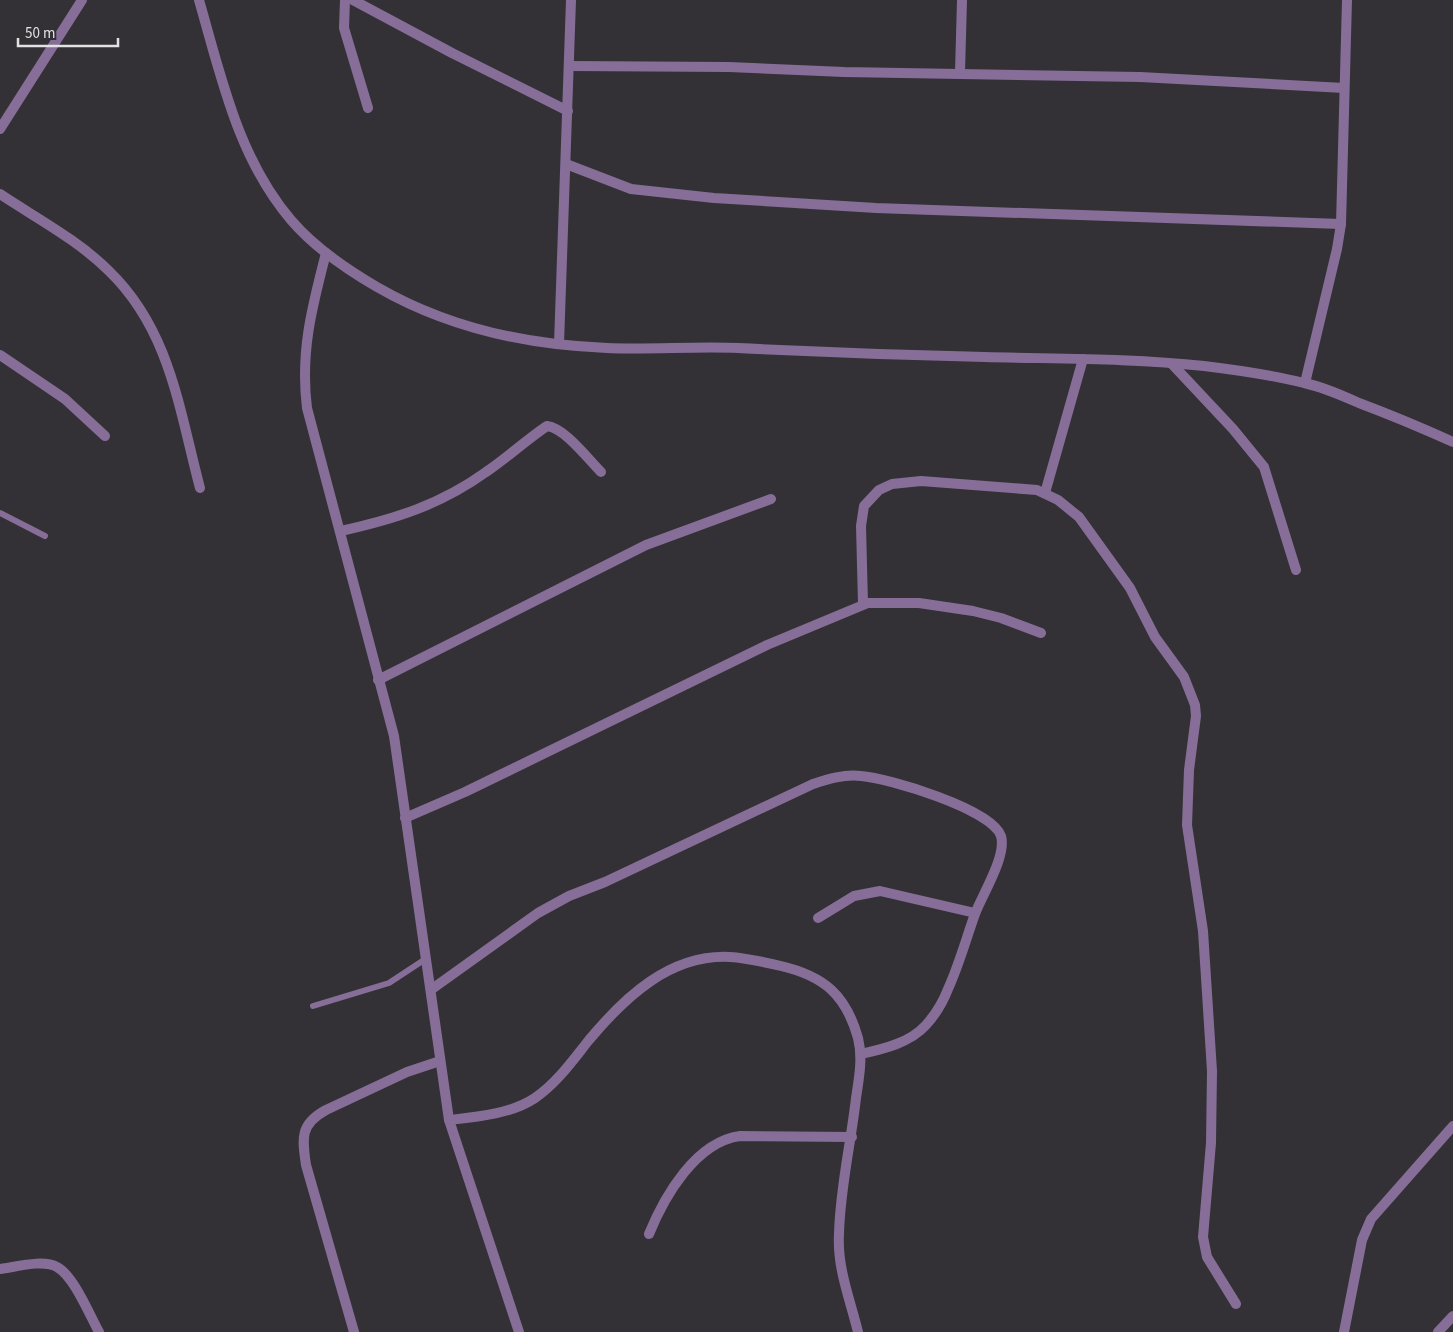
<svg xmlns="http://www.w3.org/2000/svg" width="1453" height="1332" font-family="'Source Sans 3',sans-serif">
<rect width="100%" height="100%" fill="#333135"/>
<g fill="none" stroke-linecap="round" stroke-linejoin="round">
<g stroke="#866e99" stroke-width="6">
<polyline points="0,513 45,536"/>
<polyline points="313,1006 389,983 427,958"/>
</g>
<g stroke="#866e99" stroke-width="10">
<path d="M199,0C221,76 238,158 291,220C314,247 346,269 377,287C448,328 525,345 607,348C650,350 694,346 738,348C820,352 903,355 985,357C1058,359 1131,358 1204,366C1237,370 1272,375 1304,383C1323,387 1341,395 1359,403C1391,415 1422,428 1453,442"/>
<polyline points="345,0 344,28 368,108"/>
<polyline points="353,0 452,53 568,111"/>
<polyline points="569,66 729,67 844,72 1140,77 1344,88"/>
<polyline points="960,72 962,0"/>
<polyline points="0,129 82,0"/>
<polyline points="566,164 631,189 714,198 876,208 1341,224"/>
<path d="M0,194C36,218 78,240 109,271C170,330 179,409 200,488"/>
<path d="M326,253C312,307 300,352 307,408L394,736L449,1120L519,1332"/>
<polyline points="559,344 571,0"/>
<polyline points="0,355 65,399 105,436"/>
<polyline points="1172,364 1233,429 1264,467 1296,570"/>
<polyline points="1305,383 1337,249 1341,224 1347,0"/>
<polyline points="1045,493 1083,359"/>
<path d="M341,531C395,519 440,505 486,472C507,458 526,440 547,426C565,428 588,459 601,472"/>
<polyline points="863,604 861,526 864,506 879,490 892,484 921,481 1037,490 1058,500 1079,517 1130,588 1155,637 1184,677 1195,705 1196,716 1189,770 1187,825 1203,931 1212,1071 1211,1143 1203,1237 1207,1257 1236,1304"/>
<polyline points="378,680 646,545 771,499"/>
<polyline points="405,818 465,792 767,645 868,603 919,603 973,611 1001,618 1041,633"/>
<polyline points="818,918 854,896 880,891 975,913"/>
<path d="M432,989L538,913L569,896L605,882L813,784C828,779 844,774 861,776C888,778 992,809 1001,836C1007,856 982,895 975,914C966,939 959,965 948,989C943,1002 935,1015 926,1025C910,1043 883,1049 861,1054"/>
<path d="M449,1120C477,1117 511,1114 535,1098C557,1083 573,1060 589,1040C625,997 670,954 730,957C747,958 764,962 781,966C824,976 846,995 858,1038C863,1058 859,1078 856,1098C851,1143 840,1188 839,1234C837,1268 850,1299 858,1332"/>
<path d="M649,1234C665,1195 696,1142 740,1136L852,1137"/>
<path d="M0,1269C16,1267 43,1259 57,1267C74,1276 90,1316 99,1332"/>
<path d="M354,1332L306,1165C302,1138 300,1124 326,1110L407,1072L440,1061"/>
<polyline points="1344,1332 1362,1240 1371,1219 1453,1126"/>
<polyline points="1438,1332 1453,1316"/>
</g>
</g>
<path d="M18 38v8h100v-8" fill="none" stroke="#e2e1e3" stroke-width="2.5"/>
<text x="25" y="38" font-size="15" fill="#e2e1e3" stroke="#333135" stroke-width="4" paint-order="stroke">50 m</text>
</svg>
